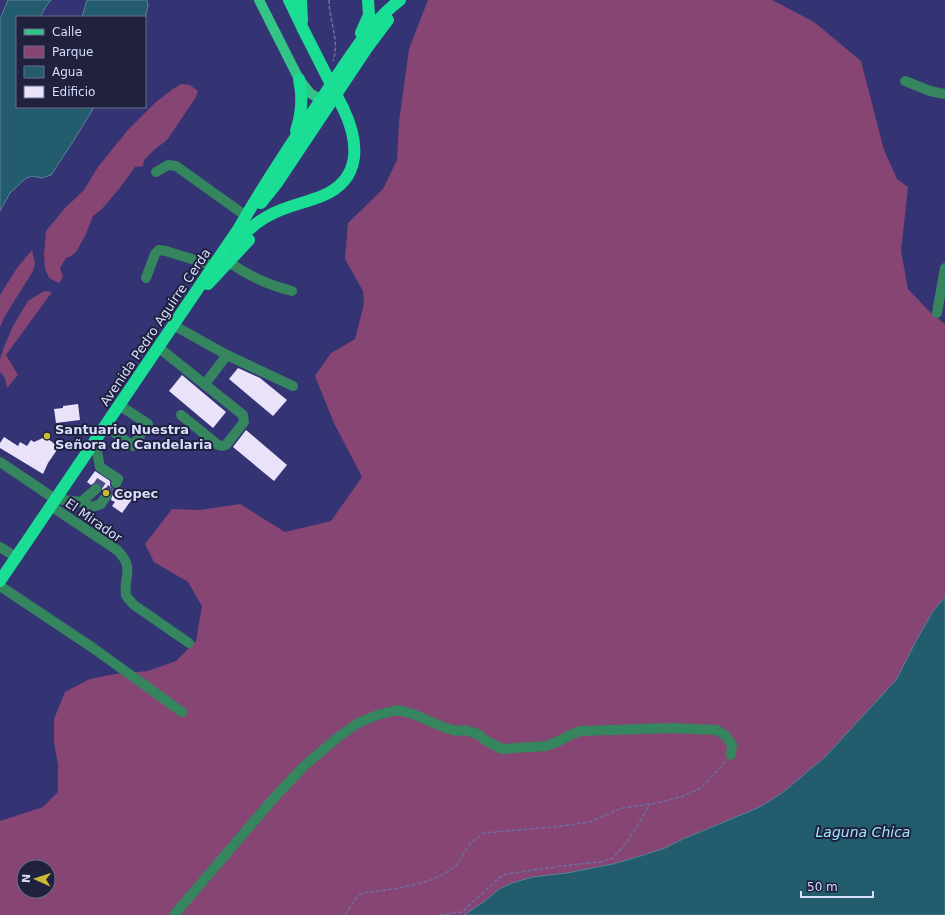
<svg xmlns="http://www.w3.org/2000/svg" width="945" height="915" font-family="'DejaVu Sans',sans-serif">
<rect width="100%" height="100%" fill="#343474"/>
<g fill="#864572" fill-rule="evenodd">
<path d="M428,0H772L814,22L861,61L884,150L897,179L908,187L901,251L908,289L931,313L945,324V597L933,611L915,643L896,680L825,757L782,793L760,807L683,839L665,848L644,855L613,864L586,869L499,889L485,901L464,915H0V821L43,807L58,792V765L54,743V719L65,692L90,679L115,674L148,671L176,661L196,641L202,606L188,582L154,562L145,544L172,509L200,510L240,504L285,532L331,521L362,477L334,423L315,376L331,353L355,339L364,304L363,291L345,259L348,223L383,189L397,160L399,122L409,49ZM24,867H48V891H24Z"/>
<polygon points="181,84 190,85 198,91 196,97 167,140 155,149 144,160 143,166 135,167 119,189 101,210 93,216 86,234 76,252 71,256 66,258 60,268 63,277 59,283 49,278 45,269 44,255 46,231 65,208 84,190 98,167 127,131 156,102 173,89"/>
<polygon points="32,250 35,263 33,271 5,316 0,327 0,295 17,268"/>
<polygon points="44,291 52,292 6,355 18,375 7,388 5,378 0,372 0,359 4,347 13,326 28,301"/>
</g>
<g fill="#235c6d" stroke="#5a8398">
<polygon points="8,0 51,0 47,5 40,17 17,17 17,107 94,107 74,140 51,175 42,178 32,176 26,178 10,193 0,211 0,19"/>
<polygon points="87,0 147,0 148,6 145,18 82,17"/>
<polygon points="945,597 945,915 464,915 485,901 499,889 512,883 533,877 567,873 613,864 644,855 665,848 683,839 760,807 782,793 825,757 896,680 915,643 933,611"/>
</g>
<g fill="#e9e2f9">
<polygon points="238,368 260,378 287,400 273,416 229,379"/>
<polygon points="182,375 226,412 213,428 169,391"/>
<polygon points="78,404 80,420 56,423 54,409 63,408 63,406"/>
<polygon points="246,430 287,465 274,481 233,447"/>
<polygon points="4,437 18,446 20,442 27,446 31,440 34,442 45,437 59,447 48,463 43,474 0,448 0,443"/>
<polygon points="95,471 110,481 110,486 113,489 117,489 121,487 135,495 122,513 112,506 115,502 111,500 112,496 110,491 106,490 102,491 102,487 98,483 94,483 91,485 87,482"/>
</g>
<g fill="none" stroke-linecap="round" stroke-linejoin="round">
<g stroke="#4d4d88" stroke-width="10" stroke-dasharray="10 5" stroke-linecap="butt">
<polyline points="96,489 105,475"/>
<polyline points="106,496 116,483"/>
</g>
<g stroke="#6c6ea2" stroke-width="1.5" stroke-dasharray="4 2" stroke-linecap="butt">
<path d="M329,0C329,20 340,41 333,61"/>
<path d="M345,915L357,897L363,893C392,889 431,886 454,867C460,862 463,853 468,847C472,841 478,837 484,833L554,827L590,822L622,808L657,803L683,796L701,788L725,762"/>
<polyline points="440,915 462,912 499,878 506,874 561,866 600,862 613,858 629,839 650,804"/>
</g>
<g stroke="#35855f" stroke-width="10">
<polyline points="905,81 930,91 945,94"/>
<polyline points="156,172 168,165 176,166 246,216"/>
<path d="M229,262C248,276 269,285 292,291"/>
<polyline points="146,278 155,254 159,250 166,251 214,266"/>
<polyline points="937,313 945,268"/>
<polyline points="173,325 227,355 293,386"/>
<polyline points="158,347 243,415 244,422 226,445 222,446 218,445 181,415"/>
<polyline points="205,384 227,355"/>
<polyline points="105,426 133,446 148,424 119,405"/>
<polyline points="95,441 100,467 118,479 116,483"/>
<polyline points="0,462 55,499 81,502 92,507 101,504 106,496"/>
<polyline points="81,502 96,489"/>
<path d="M51,506L117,550C128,561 129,567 126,582C126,586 125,591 126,595C128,599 131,602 134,605L189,643"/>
<polyline points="0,547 16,557"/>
<polyline points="0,586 93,648 182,712"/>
<polyline points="174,915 273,799 304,766 337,738 358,723 377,715 398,710 413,714 443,727 456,731 464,730 478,734 485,740 502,749 546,746 561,740 572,734 581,731 670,728 717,730 726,736 732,745 731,755"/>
</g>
<polyline stroke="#34c487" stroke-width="10" points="259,0 299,79 310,93 321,100"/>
<g stroke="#19de94" stroke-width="12">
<polyline points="289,0 303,29"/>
<polyline points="301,0 302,21"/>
<polyline points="361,33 369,15 368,0"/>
<path d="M296,131C302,114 303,97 299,79"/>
<polyline points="261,203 277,183 367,48 388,20"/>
<path d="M234,244C245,233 256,222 270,215C286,206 305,203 322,196C363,179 359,141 343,108"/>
<polyline points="208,284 249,240"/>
<path d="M0,581L239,228C267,179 299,132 331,85C351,55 371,22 400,0"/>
</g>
<polyline stroke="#19de94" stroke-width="12" points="303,29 343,108"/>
</g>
<g fill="#cdb938" stroke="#20213e" stroke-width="1.5">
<circle cx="47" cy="436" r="4"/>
<circle cx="106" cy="493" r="4"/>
</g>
<g text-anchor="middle" stroke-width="4" stroke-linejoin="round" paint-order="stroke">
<g font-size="13" fill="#d9ddfc" stroke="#20213e">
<text transform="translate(155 327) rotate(-56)" y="5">Avenida Pedro Aguirre Cerda</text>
<text transform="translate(94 520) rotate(35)" y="5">El Mirador</text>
</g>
<g font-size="13" font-weight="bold" fill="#d9ddfc" stroke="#20213e" text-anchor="start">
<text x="55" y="434">Santuario Nuestra<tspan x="55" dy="15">Señora de Candelaria</tspan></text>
<text x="114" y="498">Copec</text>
</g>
<g font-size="14" font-style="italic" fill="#9fe5fc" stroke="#20213e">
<text x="863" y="837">Laguna Chica</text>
</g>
</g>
<rect x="16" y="16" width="130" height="92" fill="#20213e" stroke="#6a6c8a"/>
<rect x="24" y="29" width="20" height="6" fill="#34c487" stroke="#6a6c8a"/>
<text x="52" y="36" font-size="12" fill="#d9ddfc">Calle</text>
<rect x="24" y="46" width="20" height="12" fill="#864572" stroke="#6a6c8a"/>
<text x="52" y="56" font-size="12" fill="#d9ddfc">Parque</text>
<rect x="24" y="66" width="20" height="12" fill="#235c6d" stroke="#6a6c8a"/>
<text x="52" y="76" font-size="12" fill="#d9ddfc">Agua</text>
<rect x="24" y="86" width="20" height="12" fill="#e9e2f9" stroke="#6a6c8a"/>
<text x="52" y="96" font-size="12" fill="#d9ddfc">Edificio</text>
<g transform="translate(36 879) rotate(273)"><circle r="19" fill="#20213e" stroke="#6a6c8a"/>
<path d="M0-3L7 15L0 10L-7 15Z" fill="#cdb938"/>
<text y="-6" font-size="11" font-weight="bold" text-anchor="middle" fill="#d9ddfc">N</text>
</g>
<path d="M801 891v6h72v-6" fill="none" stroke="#d9ddfc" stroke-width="2"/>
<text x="807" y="891" font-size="12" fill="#d9ddfc" stroke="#20213e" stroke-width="3" paint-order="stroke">50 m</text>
</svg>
